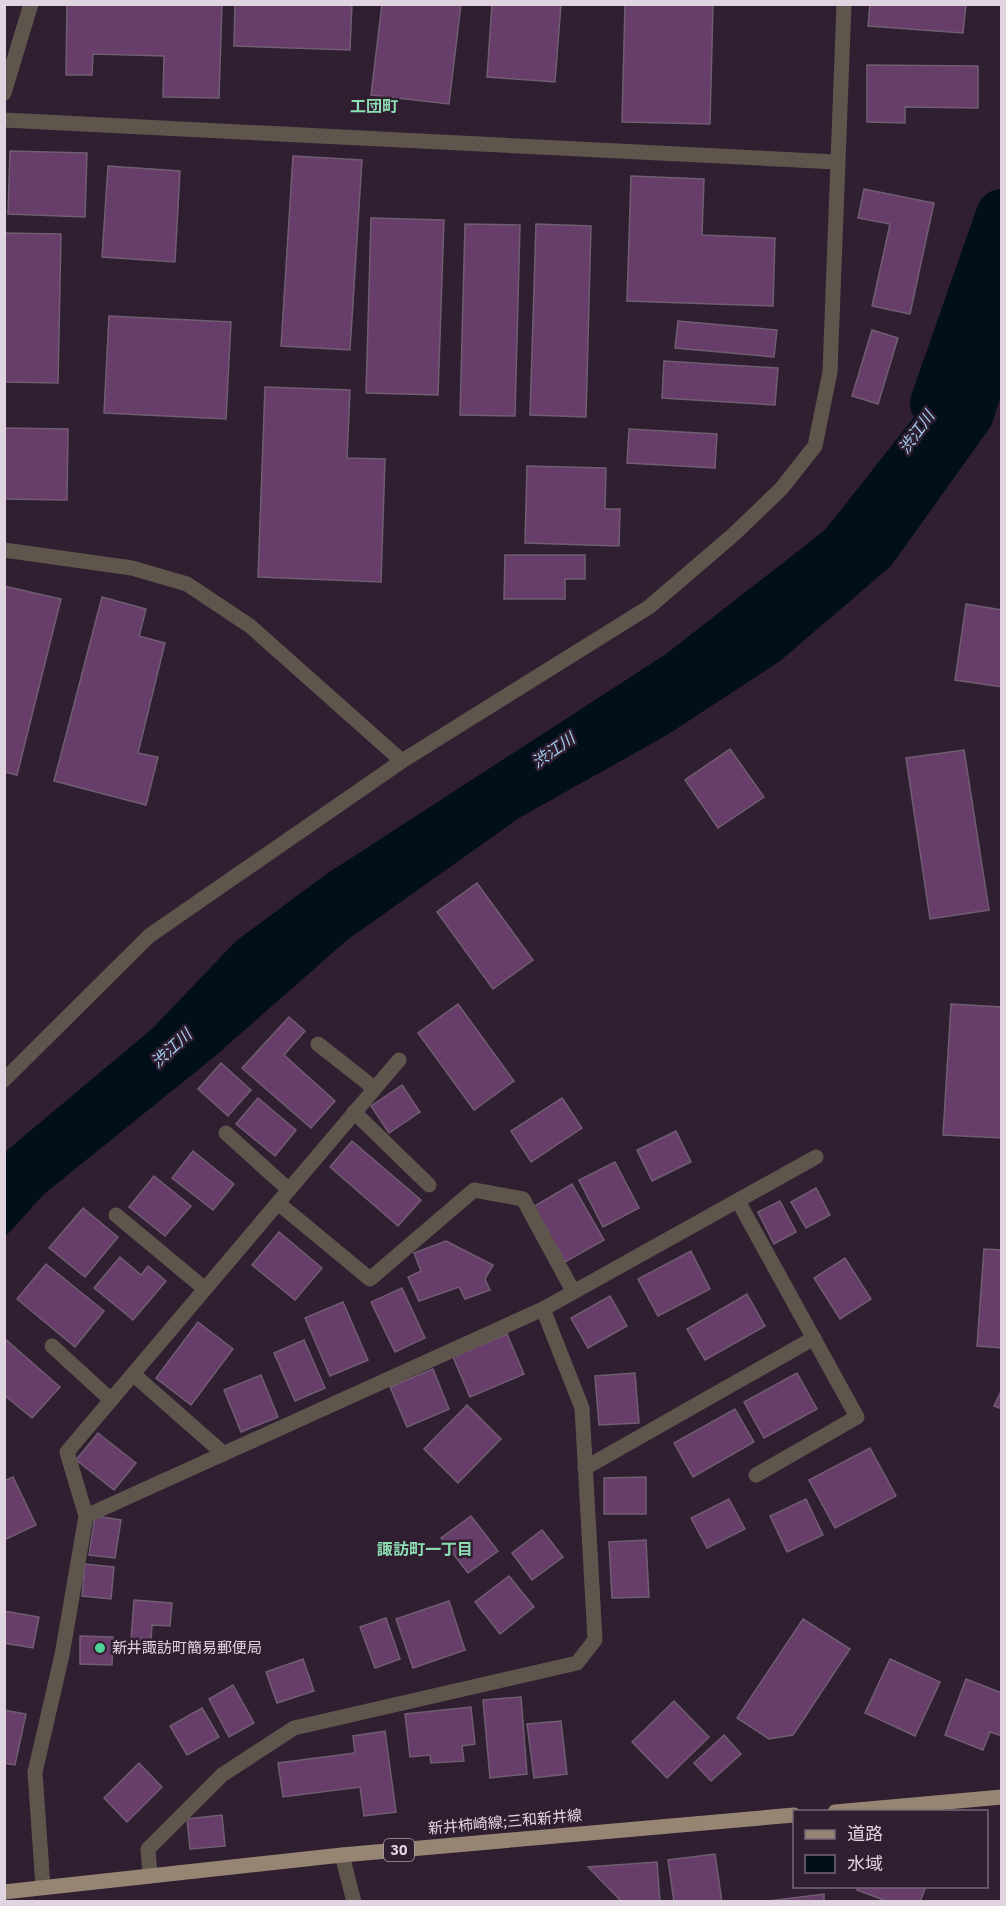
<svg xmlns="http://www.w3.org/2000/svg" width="1006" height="1906" font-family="'IBM Plex Sans','Noto Sans JP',sans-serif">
<rect width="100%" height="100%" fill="#301e31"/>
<polygon fill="#010f1b" points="1001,247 1001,396 991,426 891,566 780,661 667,735 519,818 347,940 214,1057 44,1194 5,1237 5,1152 152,1029 236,941 325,875 666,654 825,530 919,411 999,257"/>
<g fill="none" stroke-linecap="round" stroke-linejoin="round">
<polyline stroke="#010f1b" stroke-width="52" points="936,403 1002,215"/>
</g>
<g fill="#673e69" stroke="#715d72" stroke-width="1.5">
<polygon points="67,4 222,4 219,98 163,97 164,56 93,54 92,75 66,75"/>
<polygon points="235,4 352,4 350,50 234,46"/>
<polygon points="382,4 461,4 449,104 371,95"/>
<polygon points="492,4 561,4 555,82 487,77"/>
<polygon points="625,4 765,4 713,5 710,124 622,122"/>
<polygon points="870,4 966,4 963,33 868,26"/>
<polygon points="867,65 978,66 978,108 905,107 905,123 867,122"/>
<polygon points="10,151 87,153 85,217 8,214"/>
<polygon points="293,156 362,160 350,350 281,346"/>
<polygon points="108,166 180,171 175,262 102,257"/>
<polygon points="631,176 704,179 702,235 775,238 773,306 627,301"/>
<polygon points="864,189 934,203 910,314 872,306 890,224 858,218"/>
<polygon points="371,218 444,220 438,395 366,393"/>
<polygon points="465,224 520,225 515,416 460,415"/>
<polygon points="536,224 591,226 586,417 530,415"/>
<polygon points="4,233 61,234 58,383 4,382"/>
<polygon points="109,316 231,322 226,419 104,413"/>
<polygon points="678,321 777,330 774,357 675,348"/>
<polygon points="872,330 898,338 878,404 852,396"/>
<polygon points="664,361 778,368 775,405 662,398"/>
<polygon points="265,387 350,390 347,458 385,459 381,582 258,577"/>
<polygon points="5,428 68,429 67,500 4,499"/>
<polygon points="629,429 717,434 715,468 627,463"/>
<polygon points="527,466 606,468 605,509 620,509 619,546 525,543"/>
<polygon points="505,555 585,555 585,579 565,579 565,599 504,599"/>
<polygon points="4,586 61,599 17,775 4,772"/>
<polygon points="102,597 146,609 139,636 165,643 138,753 158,757 146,805 54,781"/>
<polygon points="966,604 1002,610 1002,687 955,680"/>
<polygon points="730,749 764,797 718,828 685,780"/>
<polygon points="964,750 989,910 930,919 906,758"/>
<polygon points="477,883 533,960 493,989 437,912"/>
<polygon points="458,1004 514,1081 474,1110 418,1033"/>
<polygon points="951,1004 1002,1007 1002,1138 943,1135"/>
<polygon points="289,1017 305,1031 284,1055 335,1101 311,1128 242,1068"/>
<polygon points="221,1063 251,1090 228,1116 198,1089"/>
<polygon points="402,1085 420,1112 389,1133 371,1106"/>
<polygon points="258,1098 296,1130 275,1156 236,1124"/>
<polygon points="562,1098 582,1128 531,1162 511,1131"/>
<polygon points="676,1131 691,1162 652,1181 637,1150"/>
<polygon points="352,1141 421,1200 398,1226 330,1167"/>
<polygon points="193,1151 234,1184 213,1210 172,1178"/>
<polygon points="615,1162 639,1208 603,1227 579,1180"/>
<polygon points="154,1176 191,1206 165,1236 129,1207"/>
<polygon points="572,1184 604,1240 565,1262 533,1207"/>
<polygon points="816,1188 830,1215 806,1228 791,1202"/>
<polygon points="780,1201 796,1232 774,1244 758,1212"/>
<polygon points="83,1208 118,1237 85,1277 49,1248"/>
<polygon points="279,1232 322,1268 295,1300 252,1265"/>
<polygon points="446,1241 493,1265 485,1279 490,1290 465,1299 459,1287 419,1301 408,1277 421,1271 414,1253"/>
<polygon points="984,1249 1002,1250 1002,1348 977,1346"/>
<polygon points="691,1251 710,1289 658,1316 638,1279"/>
<polygon points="120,1257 141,1275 148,1266 166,1281 133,1320 94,1288"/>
<polygon points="845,1258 871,1299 840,1319 814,1278"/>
<polygon points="46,1264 104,1311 75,1347 17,1299"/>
<polygon points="402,1288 425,1338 395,1352 371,1302"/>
<polygon points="747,1294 765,1326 705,1360 687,1329"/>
<polygon points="610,1296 627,1326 588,1348 571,1318"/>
<polygon points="343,1302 368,1360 330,1376 305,1318"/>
<polygon points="198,1322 233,1349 191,1405 156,1378"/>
<polygon points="507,1334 524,1374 470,1397 453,1357"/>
<polygon points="4,1338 60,1387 32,1418 4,1395"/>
<polygon points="304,1340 325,1388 295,1401 274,1353"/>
<polygon points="433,1369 449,1409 407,1427 390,1387"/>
<polygon points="635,1373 639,1423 599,1425 595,1376"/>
<polygon points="797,1373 817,1409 764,1438 744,1402"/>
<polygon points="261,1375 278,1417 241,1432 224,1390"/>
<polygon points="1002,1389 1002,1409 994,1406"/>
<polygon points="467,1405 501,1439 458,1483 424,1449"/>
<polygon points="735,1409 754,1442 693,1477 674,1443"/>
<polygon points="98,1433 136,1463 114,1490 76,1460"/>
<polygon points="870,1448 896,1496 835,1528 809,1480"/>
<polygon points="13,1477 36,1525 4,1540 4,1481"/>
<polygon points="646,1477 646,1514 604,1514 604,1478"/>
<polygon points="729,1499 745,1529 707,1548 691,1518"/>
<polygon points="806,1499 823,1535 787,1552 770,1516"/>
<polygon points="95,1516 121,1520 115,1558 89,1555"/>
<polygon points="471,1516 498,1551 468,1573 441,1538"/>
<polygon points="542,1530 563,1557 532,1580 512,1553"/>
<polygon points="646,1540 649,1597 612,1598 609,1542"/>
<polygon points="85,1564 114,1567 111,1599 82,1596"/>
<polygon points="509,1576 534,1607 500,1634 475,1602"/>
<polygon points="134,1600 172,1603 170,1626 152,1625 151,1641 131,1640"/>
<polygon points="449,1601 465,1650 413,1668 396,1619"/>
<polygon points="4,1611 39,1617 33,1648 4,1643"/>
<polygon points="386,1618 400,1659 375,1668 360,1627"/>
<polygon points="803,1619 850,1649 793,1735 769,1739 737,1718"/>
<polygon points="80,1636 113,1637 112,1665 80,1664"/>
<polygon points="303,1659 314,1691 277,1703 266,1672"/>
<polygon points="890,1659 940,1682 915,1736 865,1713"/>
<polygon points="966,1679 1002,1693 1002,1736 990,1732 983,1750 945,1735"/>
<polygon points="233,1685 254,1723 229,1737 209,1699"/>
<polygon points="521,1697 527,1774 490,1778 483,1700"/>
<polygon points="674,1701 709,1737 667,1778 632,1742"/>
<polygon points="471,1707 475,1744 462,1746 464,1761 431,1763 430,1755 410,1757 405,1714"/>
<polygon points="202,1708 219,1737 187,1755 170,1726"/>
<polygon points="4,1710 26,1714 15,1765 4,1763"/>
<polygon points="561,1721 567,1774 534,1778 527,1724"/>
<polygon points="385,1731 396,1812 364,1816 360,1787 283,1797 278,1763 355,1753 353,1736"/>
<polygon points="724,1735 741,1754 711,1781 694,1763"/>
<polygon points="139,1763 162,1787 127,1822 104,1798"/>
<polygon points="222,1815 225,1846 190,1849 187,1819"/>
<polygon points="715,1854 722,1902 674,1902 668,1860"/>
<polygon points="657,1862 660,1902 622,1902 588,1867"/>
<polygon points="858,1886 926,1886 920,1902 889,1902 857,1890"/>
<polygon points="824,1894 824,1902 759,1902"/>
</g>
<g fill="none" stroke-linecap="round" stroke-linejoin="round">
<g stroke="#5e564c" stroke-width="15">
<polyline points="4,93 31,4"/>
<polyline points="4,120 836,162"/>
<polyline points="4,550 132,568 187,584 250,626 402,761"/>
<polyline points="318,1044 374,1088"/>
<polyline points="4,1080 149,936 402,761 649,607 733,535 781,489 815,446 830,372 844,4"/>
<polyline points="354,1112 429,1185"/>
<polyline points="226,1133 289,1190"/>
<polyline points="738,1201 857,1417 756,1475"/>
<polyline points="278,1203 370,1279 474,1190 523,1199 573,1291"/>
<polyline points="116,1215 205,1289"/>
<polyline points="52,1346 111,1400"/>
<polyline points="133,1374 224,1454"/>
<polyline points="585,1468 814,1338"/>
<polyline points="86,1516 543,1309 816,1157"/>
<polyline points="342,1855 354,1902"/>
<polyline points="150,1876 148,1849 222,1775 294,1728 577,1663 595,1640 582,1408 543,1309"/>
<polyline points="43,1887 35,1772 62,1655 86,1516 67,1452 399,1060"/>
</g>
<g stroke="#968572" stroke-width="15">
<polyline points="835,1812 1002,1797"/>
<polyline points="4,1892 342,1855 794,1815"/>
</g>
</g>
<circle fill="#52d397" stroke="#301e31" stroke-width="2" cx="100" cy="1648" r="6"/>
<g text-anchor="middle" stroke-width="5" stroke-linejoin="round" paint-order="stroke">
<rect fill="#301e31" stroke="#ab9dac" stroke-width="1.5" x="384" y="1839" width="30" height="22" rx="4.5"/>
<g font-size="14" font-weight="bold" fill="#e0d4e0">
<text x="399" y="1855">30</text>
</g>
<g font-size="15" fill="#e0d4e0" stroke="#301e31" text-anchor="start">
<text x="112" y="1653">新井諏訪町簡易郵便局</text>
</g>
<g font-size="15" fill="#e0d4e0" stroke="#301e31">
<text transform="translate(505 1822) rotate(-5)" y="5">新井柿崎線;三和新井線</text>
</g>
<g font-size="16" font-weight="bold" fill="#8dddb2" stroke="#301e31">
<text x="374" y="112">工団町</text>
<text x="425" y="1555">諏訪町一丁目</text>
</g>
<g font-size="16" font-style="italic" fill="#a1d0f3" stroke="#301e31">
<text transform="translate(916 432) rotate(-54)" y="6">渋江川</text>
<text transform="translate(553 750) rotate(-35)" y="6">渋江川</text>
<text transform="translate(171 1048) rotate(-43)" y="6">渋江川</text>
</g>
</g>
<rect width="1006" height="1906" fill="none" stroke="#e0d4e0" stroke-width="12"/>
<rect x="793" y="1810" width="195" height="78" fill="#301e31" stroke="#766777" stroke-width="1.5"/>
<rect x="805" y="1830" width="30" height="9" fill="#968572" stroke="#766777" stroke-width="1.5"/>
<text x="847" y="1840" font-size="18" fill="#e0d4e0">道路</text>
<rect x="805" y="1855" width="30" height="18" fill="#010f1b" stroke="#766777" stroke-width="1.5"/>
<text x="847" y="1870" font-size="18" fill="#e0d4e0">水域</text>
</svg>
